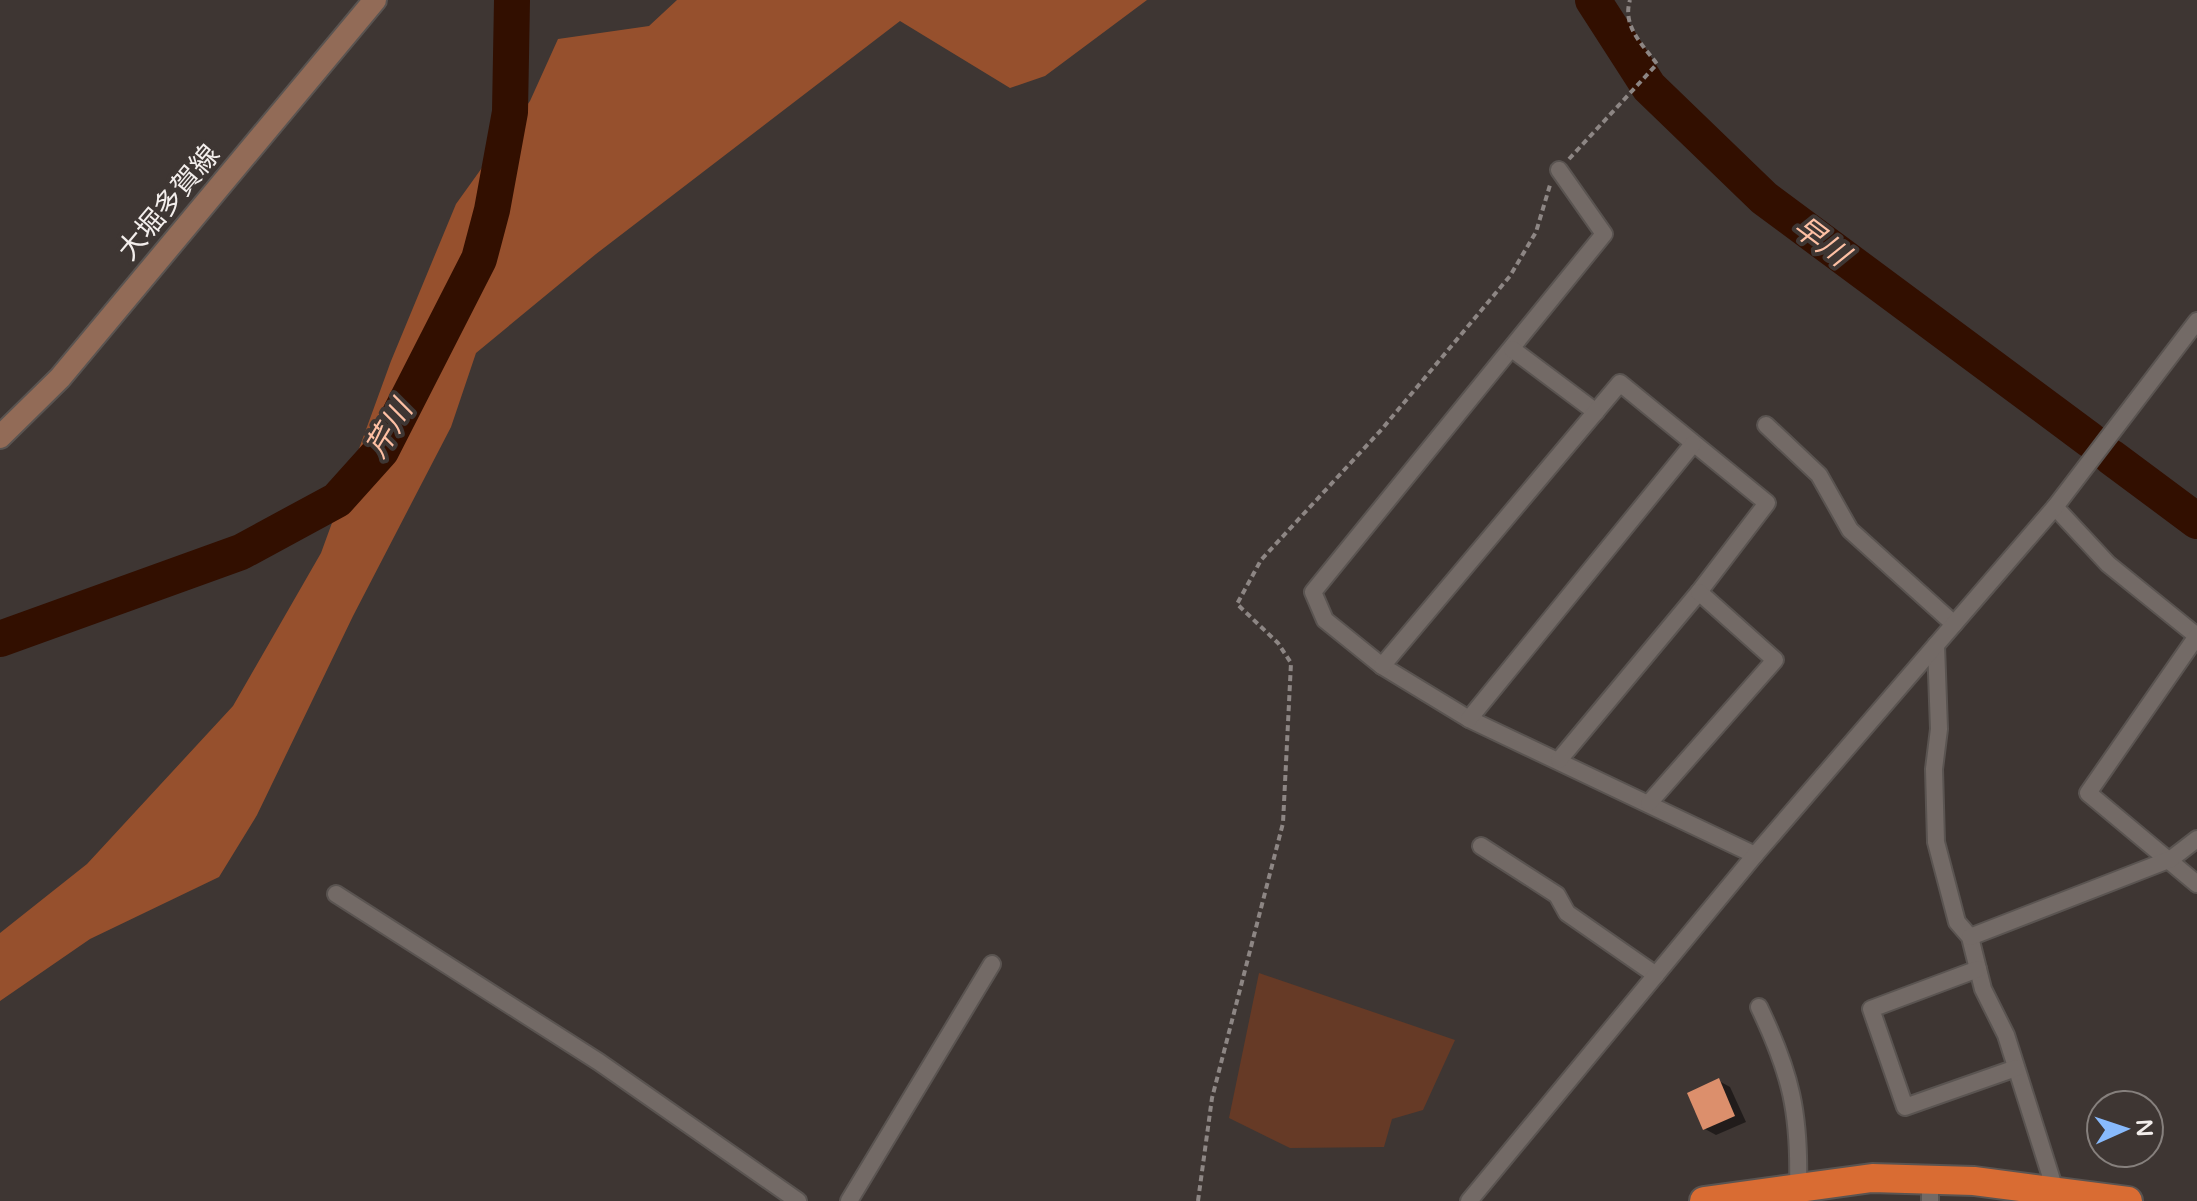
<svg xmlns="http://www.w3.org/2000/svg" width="2197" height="1201" font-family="'Varela Round','Noto Sans JP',sans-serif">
<rect width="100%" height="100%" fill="#3e3633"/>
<polygon fill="#663a26" points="1259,973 1455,1040 1423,1110 1392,1119 1384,1147 1290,1148 1229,1118"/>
<polygon fill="#96502d" points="677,0 1147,0 1045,76 1010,88 900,21 596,254 476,353 451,427 353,616 257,815 219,877 90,939 0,1001 0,933 87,864 233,706 321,553 391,361 456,204 530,101 558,39 649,26"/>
<polygon fill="#0007" points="1719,1081 1730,1087 1746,1122 1716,1135 1705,1129"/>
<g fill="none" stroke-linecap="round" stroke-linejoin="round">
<g stroke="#320f00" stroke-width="36">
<polyline points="1593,0 1649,87 1764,198 2090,440"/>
<polyline points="2111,457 2197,521"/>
<polyline points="0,639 241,552 337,500 381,451 479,259 492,210 510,112 512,0"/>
</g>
</g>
<polygon fill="#dc8f6c" points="1719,1078 1735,1116 1703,1130 1687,1093"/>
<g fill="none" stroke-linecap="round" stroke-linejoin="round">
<g stroke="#5a5451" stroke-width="20">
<g id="street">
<polyline points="1559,170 1604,234 1313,592 1325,620 1382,666 1469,719 1755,855"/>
<polyline points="1512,349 1596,412"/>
<polyline points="1766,425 1819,475 1850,530 1954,624"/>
<polyline points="2055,507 2108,564 2197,636"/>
<polyline points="2197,636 2088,793 2197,884"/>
<polyline points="1936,645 1939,729 1934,769 1936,842 1957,922 1970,937 1983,989 2006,1035 2057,1196"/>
<polyline points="1382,666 1620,383 1767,503 1699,592 1559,760"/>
<polyline points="1469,719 1693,444"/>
<polyline points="1649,803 1775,660 1699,592"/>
<polyline points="1481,846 1557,895 1567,913 1656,975"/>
<polyline points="336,894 599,1062 798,1201"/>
<polyline points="1970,937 2171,859 2197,839"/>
<polyline points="1978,969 1871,1009 1905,1107 2016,1068"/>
<path d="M1759,1007C1791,1074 1800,1113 1798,1187"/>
<polyline points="849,1201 992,964"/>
<polyline points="1469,1201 1755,855 2055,507 2197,321"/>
<polyline points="1930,1201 1930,1180"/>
</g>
</g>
<g stroke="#5a5451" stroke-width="26">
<polyline id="secondary" points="0,437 60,378 375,0"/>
</g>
<g stroke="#5a5451" stroke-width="32">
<polyline id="highway" points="1704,1201 1872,1178 1974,1181 2128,1201"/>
</g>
<g stroke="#8d8684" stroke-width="4" stroke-dasharray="6 4" stroke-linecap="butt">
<path d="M1569,159L1657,64C1642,44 1622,26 1630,0"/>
<polyline points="1198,1201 1212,1098 1283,823 1291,663 1278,643 1237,604 1261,560 1382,429 1510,276 1536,232 1550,185"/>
</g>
<use href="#street" stroke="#736a66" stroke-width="16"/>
<use href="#secondary" stroke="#926b57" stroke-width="22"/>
<use href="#highway" stroke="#d96c33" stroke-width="28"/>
</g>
<g text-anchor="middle" stroke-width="8" stroke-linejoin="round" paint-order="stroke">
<g font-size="28" fill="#f3eeec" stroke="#3e3633">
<text transform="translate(168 202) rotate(-50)" y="10">大堀多賀線</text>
</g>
<g font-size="30" font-style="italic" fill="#fec0a4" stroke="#3e3633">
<text transform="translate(1821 241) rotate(37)" y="10">早川</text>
<text transform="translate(389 429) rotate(-59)" y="10">芹川</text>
</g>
</g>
<g transform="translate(2125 1129) rotate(87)"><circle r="38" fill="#3e3633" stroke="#86807d" stroke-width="2"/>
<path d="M0-6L14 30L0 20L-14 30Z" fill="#88bafc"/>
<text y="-12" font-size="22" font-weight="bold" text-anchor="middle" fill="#f3eeec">N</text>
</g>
</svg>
